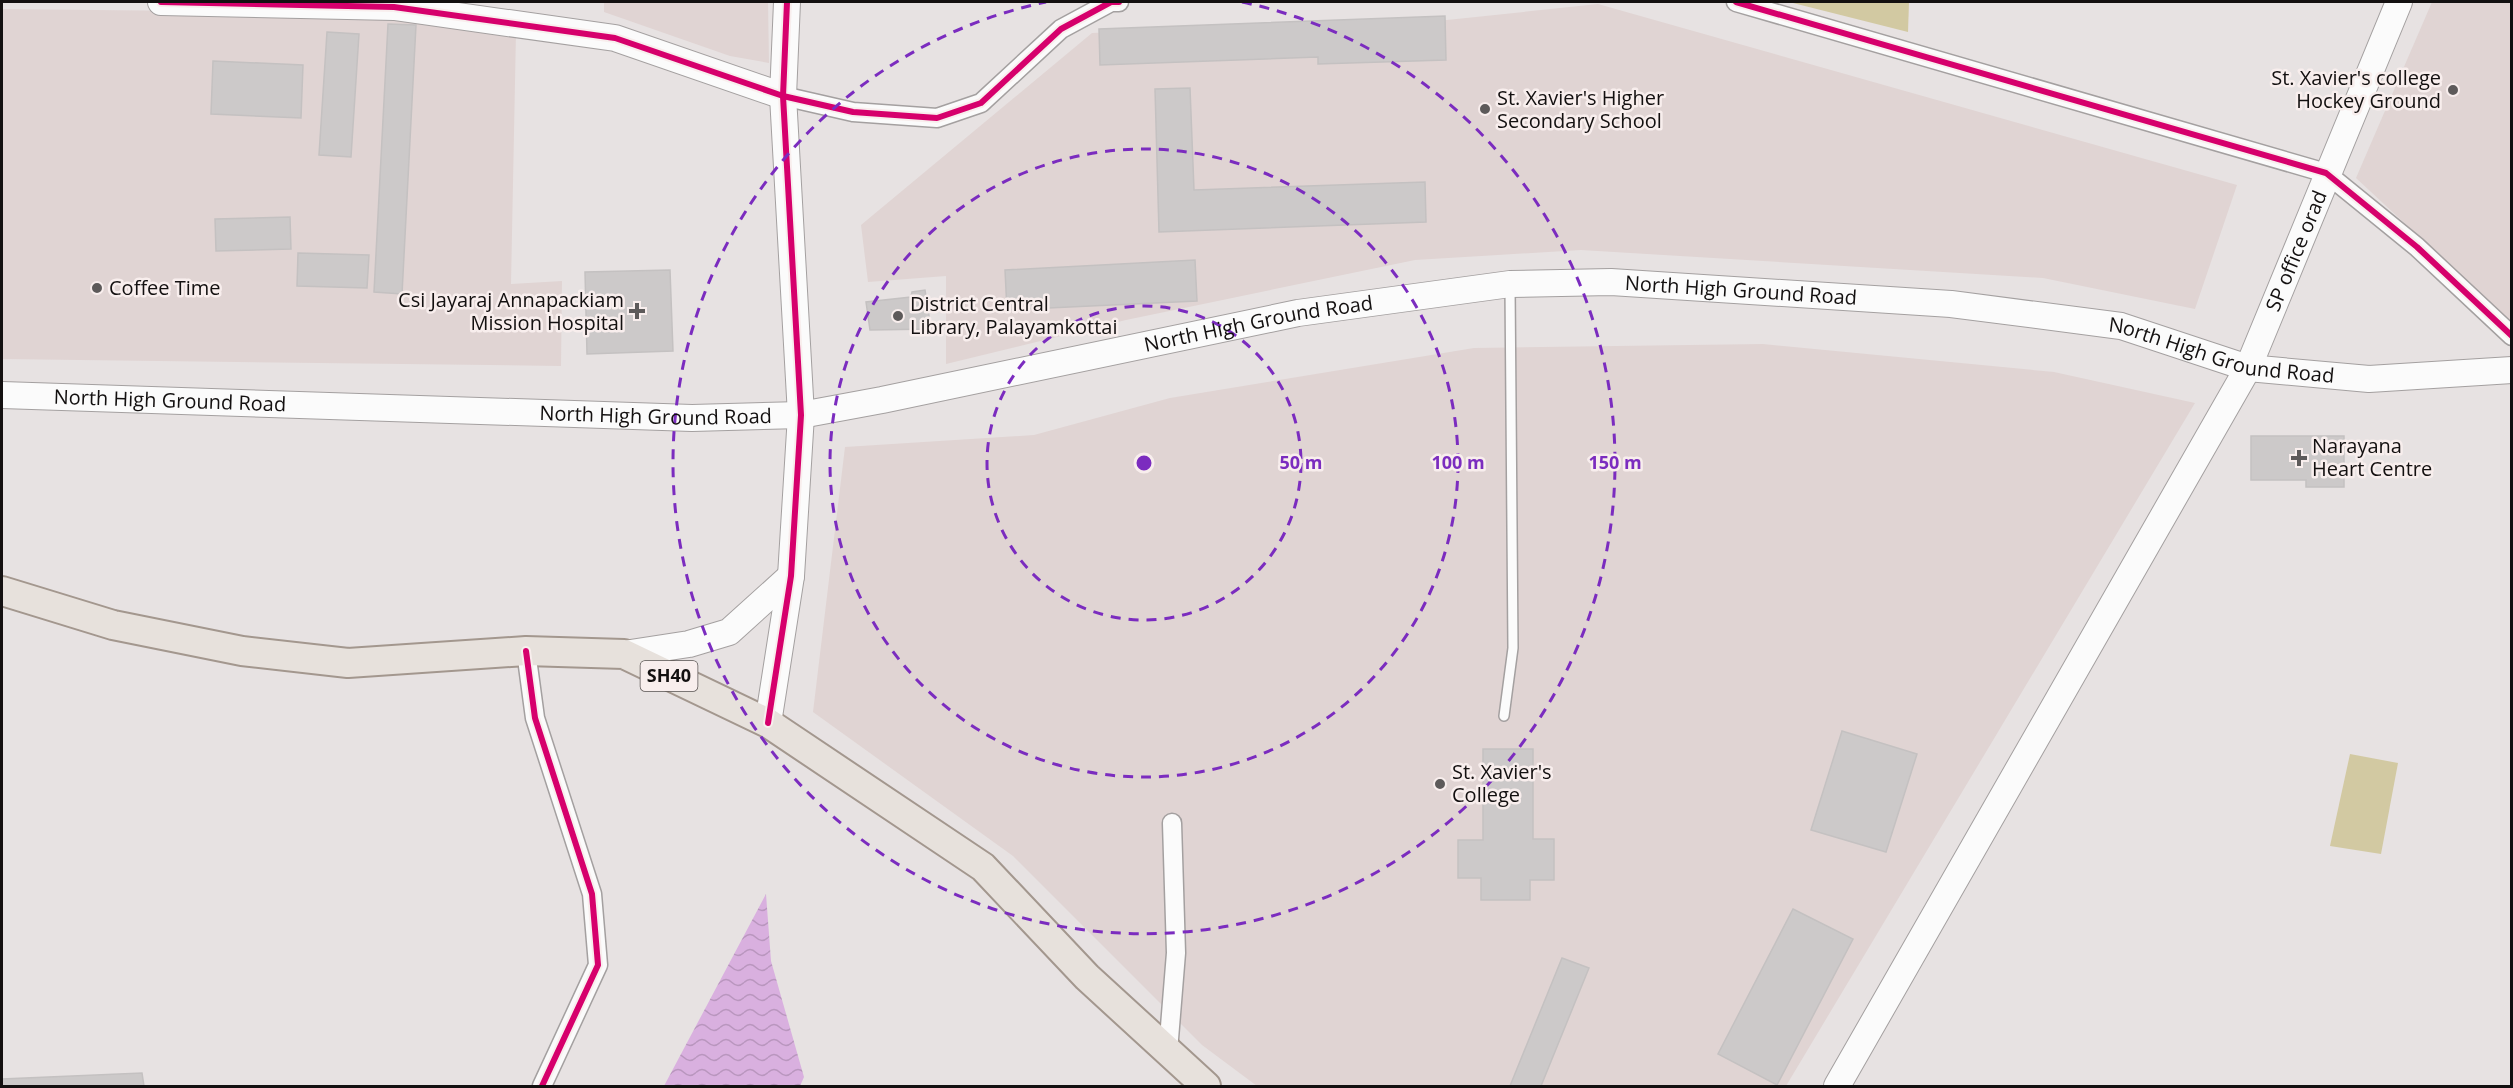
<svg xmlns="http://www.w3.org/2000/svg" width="2513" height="1088" font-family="'Open Sans',sans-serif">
<defs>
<pattern id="water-waves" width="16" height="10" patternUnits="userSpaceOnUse" patternTransform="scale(1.5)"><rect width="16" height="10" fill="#d9b0df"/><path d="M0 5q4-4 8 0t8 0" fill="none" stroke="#b996be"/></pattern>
</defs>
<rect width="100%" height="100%" fill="#e7e2e2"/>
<g fill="#e0d4d3">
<polygon points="604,2 768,2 769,63 730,56 604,12"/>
<polygon points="2432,2 2511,2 2511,322 2356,178"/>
<polygon points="1598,4 2237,185 2195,309 2043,278 1581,250 1415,260 1126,320 946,364 946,276 868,282 861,225 1092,33 1447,20"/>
<polygon points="2,9 378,13 516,32 511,284 562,281 561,366 2,359"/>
<polygon points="1763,344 2054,372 2195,403 1786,1086 1257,1086 1202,1045 1013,856 813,712 845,447 1034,435 1170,398 1474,348"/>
</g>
<g fill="#d2c9a2">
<polygon points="1789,2 1909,2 1908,32"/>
<polygon points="2350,754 2398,763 2381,854 2330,846"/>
</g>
<polygon fill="url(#water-waves)" points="766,894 771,961 804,1077 800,1086 664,1086"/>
<g fill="#ccc9c9" stroke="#c4c1c1" stroke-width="1.5">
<polygon points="1445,16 1446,60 1318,64 1318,57 1100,65 1099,29"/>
<polygon points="388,24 416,25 402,294 374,292"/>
<polygon points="327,32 359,34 351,157 319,155"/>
<polygon points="213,61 303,65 301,118 211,114"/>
<polygon points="1190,88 1194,190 1425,182 1426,222 1159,232 1155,89"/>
<polygon points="290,217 291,249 216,251 215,219"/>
<polygon points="298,253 369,255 367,288 297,286"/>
<polygon points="1195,260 1197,301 1007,310 1005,270"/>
<polygon points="670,270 673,351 587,354 585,272"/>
<polygon points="925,290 931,329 870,330 866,302 911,297 912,292"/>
<polygon points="2251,436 2344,436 2344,487 2306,487 2306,480 2251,480"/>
<polygon points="1842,731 1917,754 1886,852 1811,830"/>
<polygon points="1483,749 1533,749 1533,839 1554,839 1554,880 1530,880 1530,900 1481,900 1481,878 1458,878 1458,840 1483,840"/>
<polygon points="1793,909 1853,939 1777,1085 1718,1054"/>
<polygon points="1562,958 1589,968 1541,1086 1510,1086"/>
<polygon points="142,1073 144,1086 2,1086 2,1079"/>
</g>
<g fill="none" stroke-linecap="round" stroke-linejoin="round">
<g stroke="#a4a0a0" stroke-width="12">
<polyline id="lane" points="1504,716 1513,648 1510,286"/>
</g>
<g stroke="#a4a0a0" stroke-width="21">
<g id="street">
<polyline points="1736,2 2326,173 2417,247 2512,336"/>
<polyline points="783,96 853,112 937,118 981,103 1061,29 1111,2 1119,2"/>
<polyline points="526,651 535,718 592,894 598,965 542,1086"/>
<polyline points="1168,1051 1176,953 1172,823"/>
</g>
</g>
<g stroke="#a4a0a0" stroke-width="28">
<g id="secondary">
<polyline points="161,2 394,7 615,38 783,96"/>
<path id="s1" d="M2,395L692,418L801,415L882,400L1298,313L1510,284L1611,282L1951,304L2121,326L2248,368L2369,379L2512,370"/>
<polyline points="624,654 689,644 729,632 791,576"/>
<polyline points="768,723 791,576 801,415 783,96 787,2"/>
<path id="s2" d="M1837,1086L2248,368L2399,2"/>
</g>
</g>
<g stroke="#a3978e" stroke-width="32">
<polyline id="primary" points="2,591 113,625 242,651 348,663 526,651 624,654 768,723 983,867 1087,977 1206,1086"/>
</g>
<use href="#lane" stroke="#fbfbfb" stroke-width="9"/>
<use href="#street" stroke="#fbfbfb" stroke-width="18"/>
<use href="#secondary" stroke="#fbfbfb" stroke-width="26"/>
<use href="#primary" stroke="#e7e1dc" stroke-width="28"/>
<g stroke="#f8eeed" stroke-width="10">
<g id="cycleway">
<polyline points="161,2 394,7 615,38 783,96 853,112 937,118 981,103 1061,29 1111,2 1119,2"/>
<polyline points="1736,2 2326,173 2417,247 2512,336"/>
<polyline points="526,651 535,718 592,894 598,965 542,1086"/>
<polyline points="768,723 791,576 801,415 783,96 787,2"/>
</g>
</g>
<use href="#cycleway" stroke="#d6006c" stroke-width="6"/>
</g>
<g fill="none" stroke="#7b2cbf" stroke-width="3" stroke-dasharray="10 8">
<circle cx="1144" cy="463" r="157"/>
<circle cx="1144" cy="463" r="314"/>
<path d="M1242 2A471 471 0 1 1 1046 2"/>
</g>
<g fill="#5d5a5a" stroke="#f8eeed" stroke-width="2">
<circle cx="2453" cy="90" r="6"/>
<circle cx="1485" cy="109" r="6"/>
<circle cx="97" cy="288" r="6"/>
<path d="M634 302h6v6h6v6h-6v6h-6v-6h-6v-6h6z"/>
<circle cx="898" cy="316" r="6"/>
<path d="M2296 449h6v6h6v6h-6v6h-6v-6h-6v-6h6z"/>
<circle cx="1440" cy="784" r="6"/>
</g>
<g text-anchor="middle" stroke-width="5" stroke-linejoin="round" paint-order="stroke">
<rect fill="#f8eeed" stroke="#585352" stroke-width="1.5" x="640.5" y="661" width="57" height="30" rx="4.5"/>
<g font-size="18" font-weight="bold" fill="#131010">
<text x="669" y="682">SH40</text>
</g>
<g font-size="20" fill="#131010" stroke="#f8eeed" text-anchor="start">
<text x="2441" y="85" text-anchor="end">St. Xavier's college<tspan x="2441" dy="23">Hockey Ground</tspan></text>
<text x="1497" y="105">St. Xavier's Higher<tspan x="1497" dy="23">Secondary School</tspan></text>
<text x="109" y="295">Coffee Time</text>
<text x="624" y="307" text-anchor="end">Csi Jayaraj Annapackiam<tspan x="624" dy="23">Mission Hospital</tspan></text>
<text x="910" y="311">District Central<tspan x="910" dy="23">Library, Palayamkottai</tspan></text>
<text x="2312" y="453">Narayana<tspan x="2312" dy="23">Heart Centre</tspan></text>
<text x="1452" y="779">St. Xavier's<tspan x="1452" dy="23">College</tspan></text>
</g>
<g font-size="20" fill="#131010" stroke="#f8eeed">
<text dy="7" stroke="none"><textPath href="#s2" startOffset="954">SP office orad</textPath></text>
<text dy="7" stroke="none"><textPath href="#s1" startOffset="1752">North High Ground Road</textPath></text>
<text dy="7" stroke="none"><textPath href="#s1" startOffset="1266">North High Ground Road</textPath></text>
<text dy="7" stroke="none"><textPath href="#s1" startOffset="2238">North High Ground Road</textPath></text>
<text dy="7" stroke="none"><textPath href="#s1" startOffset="168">North High Ground Road</textPath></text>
<text dy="7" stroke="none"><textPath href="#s1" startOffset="654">North High Ground Road</textPath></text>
</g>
</g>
<circle cx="1144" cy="463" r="9" fill="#7b2cbf" stroke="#f8eeed" stroke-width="3"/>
<g font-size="18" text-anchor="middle" font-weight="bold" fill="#7b2cbf" stroke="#f8eeed" stroke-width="5" stroke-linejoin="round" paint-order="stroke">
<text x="1301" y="469">50 m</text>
<text x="1458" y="469">100 m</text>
<text x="1615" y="469">150 m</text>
</g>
<rect width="2513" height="1088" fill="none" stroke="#131010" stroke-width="6"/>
</svg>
